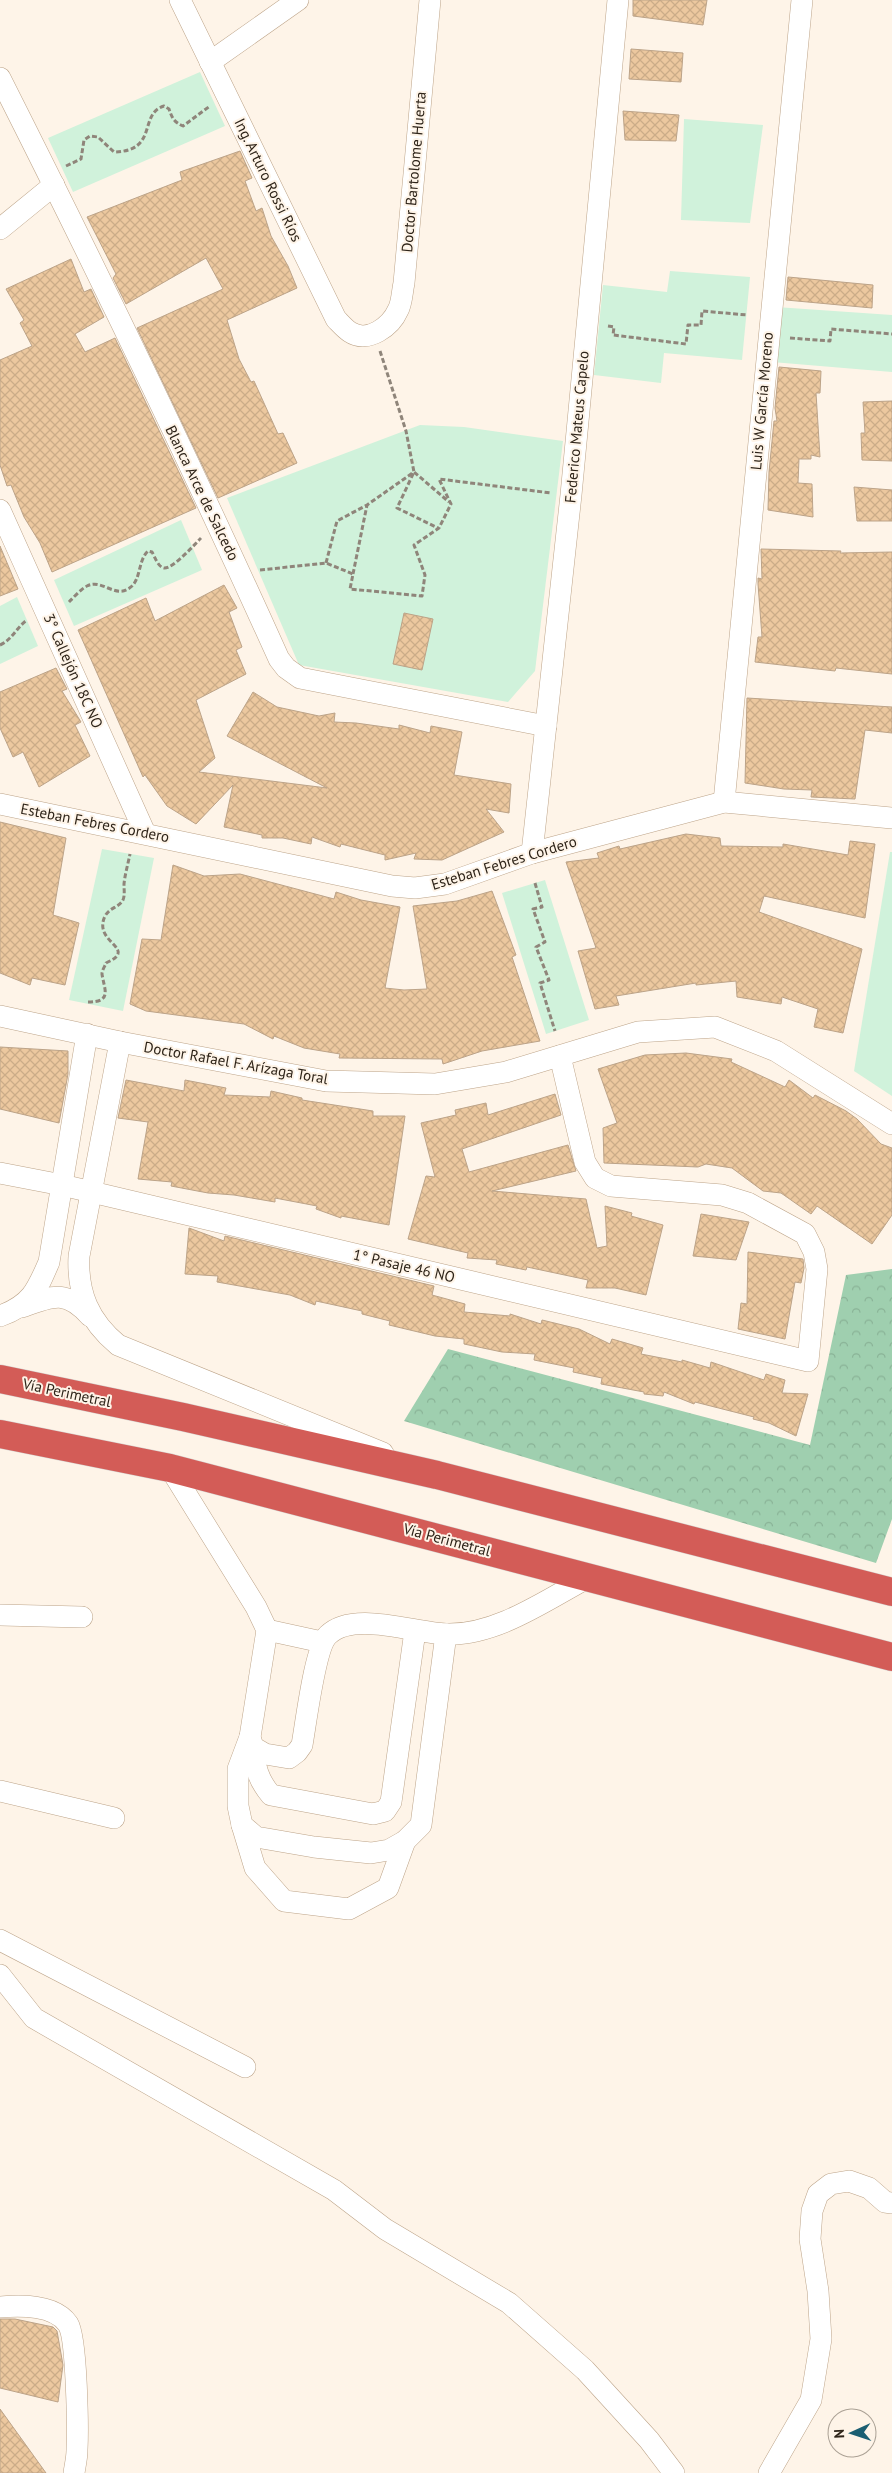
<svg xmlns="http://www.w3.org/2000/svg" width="892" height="2473" font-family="'PT Sans',sans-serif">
<defs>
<pattern id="forest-crowns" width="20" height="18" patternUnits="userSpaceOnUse" patternTransform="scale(1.25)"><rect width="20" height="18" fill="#9fcfaf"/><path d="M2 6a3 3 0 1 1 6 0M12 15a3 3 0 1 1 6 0" fill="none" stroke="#89b296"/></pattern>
<pattern id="building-cross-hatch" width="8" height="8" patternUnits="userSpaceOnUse" patternTransform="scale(1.25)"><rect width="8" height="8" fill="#ecc89f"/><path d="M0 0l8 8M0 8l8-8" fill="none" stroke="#cbac88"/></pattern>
</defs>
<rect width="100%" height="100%" fill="#fef4e8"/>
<g fill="#d0f2db">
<polygon points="200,72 225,126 73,192 48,138"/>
<polygon points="684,119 763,125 750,223 681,220"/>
<polygon points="670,271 750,277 742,360 664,353 661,383 594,375 603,285 667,292"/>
<polygon points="776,307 892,315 892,372 772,362"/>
<polygon points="420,425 464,427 563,441 535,671 508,702 299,665 227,498"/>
<polygon points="181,520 202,570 74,626 54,580"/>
<polygon points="17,597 38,646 0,664 0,606"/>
<polygon points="102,849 154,858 123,1011 69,1000"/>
<polygon points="890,852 892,852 892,1096 854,1071"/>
<polygon points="545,880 589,1020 546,1034 502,893"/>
</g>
<polygon fill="url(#forest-crowns)" points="892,1269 892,1519 876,1563 404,1421 448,1349 810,1445 846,1275"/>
<g fill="url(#building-cross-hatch)" stroke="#bca388">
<polygon points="633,0 707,0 703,25 633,16"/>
<polygon points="631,49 683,53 681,82 629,79"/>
<polygon points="623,111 679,115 676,141 625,140"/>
<polygon points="240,151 252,178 245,181 256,211 262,208 271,236 288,266 297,288 227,320 239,359 251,382 254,381 278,434 283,433 297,463 218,498 137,328 223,289 206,258 126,304 113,278 116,274 87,217 182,180 180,172"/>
<polygon points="71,259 84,292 91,289 104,317 75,334 85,352 115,338 196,508 52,572 40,543 24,517 11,485 7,486 0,465 0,360 32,346 20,323 24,320 6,289"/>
<polygon points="788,277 873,285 872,308 786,300"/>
<polygon points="779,367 821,371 820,393 816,393 820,457 811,455 811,459 799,459 798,483 812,484 813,517 768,510 769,472 774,421 777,421 775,408"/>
<polygon points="892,401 892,461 862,460 861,433 865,433 863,402"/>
<polygon points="854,487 892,490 892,521 857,521"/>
<polygon points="0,546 18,589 0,596"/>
<polygon points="761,549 841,551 840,553 892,552 892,674 836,668 835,671 755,662 758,637 762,637 758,584 758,578 762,579"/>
<polygon points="224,585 237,608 229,612 242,647 236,650 246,674 196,700 215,758 199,772 327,788 227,736 253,692 277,707 319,716 335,713 334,722 356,723 399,729 399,725 430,733 431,726 462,732 454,775 511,784 509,813 486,809 504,832 442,860 414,859 416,853 385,860 385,855 341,844 340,847 312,837 311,844 283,838 262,838 262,835 224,827 233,785 196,824 167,806 145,775 143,777 78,630 146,598 155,621"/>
<polygon points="404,613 433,619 422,670 393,664"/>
<polygon points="56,668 67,689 62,691 81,722 75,725 90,756 39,787 23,752 13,757 0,728 0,692"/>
<polygon points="747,698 892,707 892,733 865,730 855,799 811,797 812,790 784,789 745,783"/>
<polygon points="0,822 66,838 53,915 79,923 65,985 32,978 30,985 0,973"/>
<polygon points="686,834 720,838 721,846 783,847 783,844 848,855 850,841 875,844 865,918 764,896 759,912 862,949 843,1033 814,1027 818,1009 782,997 781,1004 737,997 736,981 696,985 696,983 616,996 619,1005 595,1009 578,951 596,948 566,862 599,858 597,853 619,846 620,849"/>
<polygon points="173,865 204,876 240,874 334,899 336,892 361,900 400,907 385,988 404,990 427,989 413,906 457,901 492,891 516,955 512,957 540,1041 482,1051 443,1064 442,1059 339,1058 340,1054 304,1048 274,1036 273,1039 244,1024 146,1011 130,1004 142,939 161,940"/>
<polygon points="0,1047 68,1051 68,1074 59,1123 0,1109"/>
<polygon points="686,1053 732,1059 731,1062 785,1087 789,1080 813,1098 815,1095 846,1111 857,1119 881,1144 892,1148 892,1215 872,1244 817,1206 811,1214 781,1193 763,1191 732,1168 706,1164 698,1167 604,1163 603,1128 617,1123 598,1069 645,1055"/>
<polygon points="126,1080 184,1091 185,1080 226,1088 224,1095 270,1097 271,1091 302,1098 302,1100 373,1111 373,1116 405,1116 389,1225 341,1216 341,1218 316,1209 317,1206 275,1198 275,1202 234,1195 208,1193 171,1186 172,1182 138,1179 148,1122 118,1118"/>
<polygon points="555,1094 561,1115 462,1149 469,1172 568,1145 576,1171 492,1191 586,1199 597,1248 607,1246 605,1206 632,1213 631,1216 663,1225 646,1295 615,1288 586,1288 588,1280 527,1267 526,1270 496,1264 497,1260 467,1258 468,1253 408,1239 426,1176 435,1177 421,1123 456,1115 455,1110 486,1103 488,1115"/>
<polygon points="701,1214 749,1222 736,1260 693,1256"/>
<polygon points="189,1228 224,1241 225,1236 434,1286 432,1295 465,1304 464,1312 510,1316 510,1314 541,1324 542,1320 579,1329 610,1344 612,1339 643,1348 641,1354 682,1362 682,1360 710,1368 711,1362 764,1380 766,1374 785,1380 782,1393 808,1394 796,1436 769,1423 753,1419 754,1417 695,1402 694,1404 664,1392 663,1396 644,1394 644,1392 601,1384 602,1378 573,1372 574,1368 534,1360 535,1354 502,1352 464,1344 464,1339 435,1336 389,1325 390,1321 362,1314 362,1311 316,1301 315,1305 290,1295 217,1282 218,1276 185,1274"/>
<polygon points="748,1252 803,1259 804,1268 801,1283 795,1282 785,1339 738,1329 741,1303 747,1304"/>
<polygon points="0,2319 15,2319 53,2327 57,2331 63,2365 58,2402 0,2388"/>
<polygon points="0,2409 46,2473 0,2473"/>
</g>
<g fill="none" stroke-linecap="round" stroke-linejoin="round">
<g stroke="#bda489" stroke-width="22">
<g id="minor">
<path d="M180,0L336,319C340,323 345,329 350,332C368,344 391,326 398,310C402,303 402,292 404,283L430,0"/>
<polyline points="210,62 298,0"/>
<path d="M0,78C97,270 191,464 279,659L286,668L300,678L546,726"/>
<polyline points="0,229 54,185"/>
<polyline points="0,510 145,833"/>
<polyline points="724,802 802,0"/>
<polyline points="0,804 392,886 415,888 445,884 532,853 724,802 892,818"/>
<polyline points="532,853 571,495 618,0"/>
<polyline points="0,1016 120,1042 326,1081 435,1084 506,1072 638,1032 715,1027 776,1051 892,1124"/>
<path d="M120,1042L79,1256C77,1293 89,1321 118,1345L383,1453"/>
<polyline points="0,1173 62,1185 808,1361 817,1269 814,1252 805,1234 748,1203 722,1195 611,1186 595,1178 585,1162 560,1056"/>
<path d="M22,1307C52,1296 66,1289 90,1316"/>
<path d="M0,1316C31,1305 37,1290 49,1262L87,1034"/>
<path d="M170,1468L256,1607L267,1630L250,1737L253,1747L265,1754L289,1758L297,1752L302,1745C306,1723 315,1647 328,1635C353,1610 414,1633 446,1634C496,1636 546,1600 589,1577"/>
<polyline points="0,1615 82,1617"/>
<polyline points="267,1630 322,1642"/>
<polyline points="250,1737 238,1769 238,1806 242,1825 256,1837 314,1847 371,1853 389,1850 405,1841 421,1825 446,1634"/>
<path d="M253,1747C255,1767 258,1780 271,1795L373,1814L385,1811L391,1802L415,1631"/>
<polyline points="0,1791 114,1818"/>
<polyline points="242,1825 255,1868 284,1901 349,1909 388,1888 405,1841"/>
<polyline points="0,1940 245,2067"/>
<polyline points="0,1975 34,2018 334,2190 385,2229 509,2303 585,2370 649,2440 674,2473"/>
<path d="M0,2307C21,2305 55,2305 68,2324C77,2338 78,2430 77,2450C77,2458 75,2466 74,2473"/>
<polyline points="769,2473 811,2400 821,2339 818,2291 810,2239 812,2211 818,2194 831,2184 849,2181 869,2188 885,2202 892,2203"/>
</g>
</g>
<g stroke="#d5d3d1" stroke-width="29">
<g id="highway">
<polyline points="0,1379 183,1417 437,1475 892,1592"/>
<polyline points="0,1434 170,1468 892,1657"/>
</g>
</g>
<g stroke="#8f857a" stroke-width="3" stroke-dasharray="5 2.5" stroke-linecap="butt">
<path d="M66,166L81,159L84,140L90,136L98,137L114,152C159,151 138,114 164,106L169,109C172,118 174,122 183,126L210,106"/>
<polyline points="608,326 614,327 613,335 686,344 688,325 701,325 702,311 747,315"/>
<polyline points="790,338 830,341 831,329 892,334"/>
<polyline points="380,351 406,431 414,472 397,508 438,528"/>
<polyline points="326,563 337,521 367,505 414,472 449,502"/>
<polyline points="260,570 326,563 353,574 350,589 422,596 425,575 414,545 439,528 451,504 439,479 551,493"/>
<polyline points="353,574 367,505"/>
<path d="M69,602C74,597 81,589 87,586C103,578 116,601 132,586C141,577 138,561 148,551L152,552C155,557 158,567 164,568C173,569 194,545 201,538"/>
<path d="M0,645C12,640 16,628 27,620"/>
<polyline points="535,883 542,907 533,909 545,942 536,947 549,980 540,983 555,1031"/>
<path d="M88,1002C113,1002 104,989 102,974C102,970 105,966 106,963C137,949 99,944 103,922C106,907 118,909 123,900C125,895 124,890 124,884C125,874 128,864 130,854"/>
</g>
<use href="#minor" stroke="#fff" stroke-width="21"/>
<use href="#highway" stroke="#d35c57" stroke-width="28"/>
</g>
<g text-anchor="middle" stroke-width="4" stroke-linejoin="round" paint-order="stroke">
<g font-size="15" fill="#2e2419" stroke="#fef4e8">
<text transform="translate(414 172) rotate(-85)" y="5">Doctor Bartolome Huerta</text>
<text transform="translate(268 180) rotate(64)" y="5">Ing. Arturo Rossi Ríos</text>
<text transform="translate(762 401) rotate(-85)" y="5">Luis W García Moreno</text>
<text transform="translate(577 427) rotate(-85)" y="5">Federico Mateus Capelo</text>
<text transform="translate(202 493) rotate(64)" y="5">Blanca Arce de Salcedo</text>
<text transform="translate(73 671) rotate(66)" y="5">3° Callejón 18C NO</text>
<text transform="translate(95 823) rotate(11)" y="5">Esteban Febres Cordero</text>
<text transform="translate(504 863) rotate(-17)" y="5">Esteban Febres Cordero</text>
<text transform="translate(236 1063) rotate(10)" y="5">Doctor Rafael F. Arízaga Toral</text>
<text transform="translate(404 1266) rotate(13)" y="5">1° Pasaje 46 NO</text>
<text transform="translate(67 1393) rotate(12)" y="5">Vía Perimetral</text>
<text transform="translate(447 1540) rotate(15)" y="5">Vía Perimetral</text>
</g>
</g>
<g transform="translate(852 2433) rotate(267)"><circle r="24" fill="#fef4e8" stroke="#aba195"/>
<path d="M0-4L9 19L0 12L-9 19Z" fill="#1b5f72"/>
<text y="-8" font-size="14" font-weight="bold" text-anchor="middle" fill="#2e2419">N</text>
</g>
</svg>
